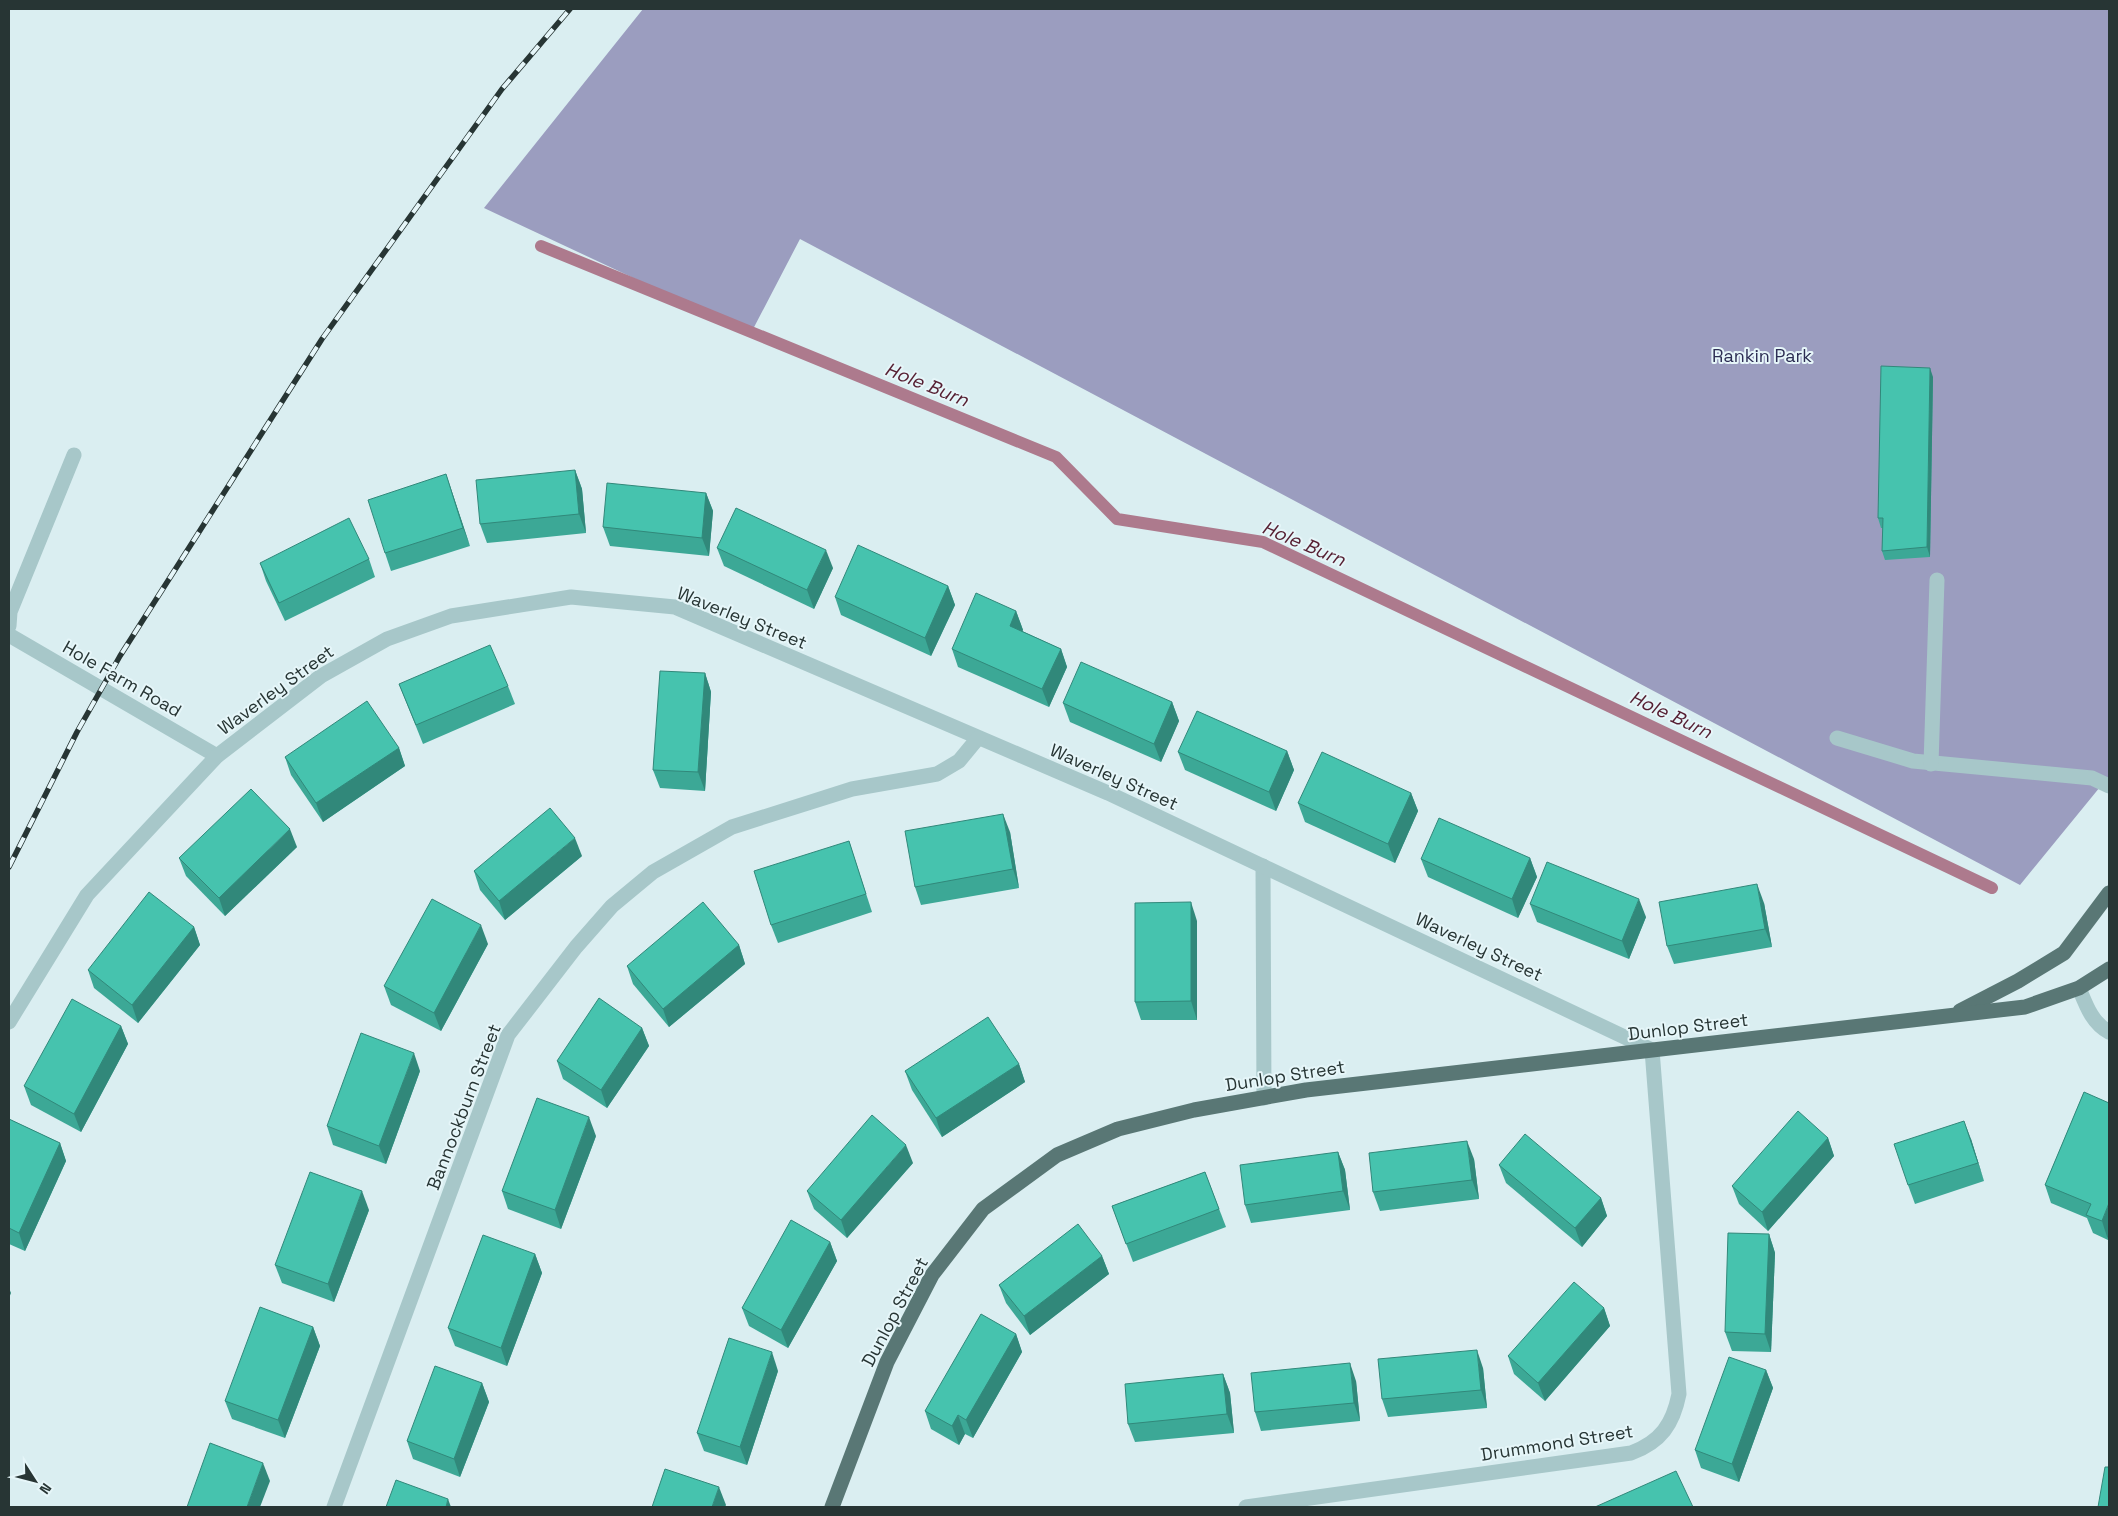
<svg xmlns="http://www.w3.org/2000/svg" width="2118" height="1516" font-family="'Space Grotesk',sans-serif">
<rect width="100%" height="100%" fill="#daeef1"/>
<polygon fill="#9b9dbf" points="643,9 2109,9 2109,776 2020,885 800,239 751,333 484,208"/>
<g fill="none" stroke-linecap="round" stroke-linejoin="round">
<polyline stroke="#ad7a8d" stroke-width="12" points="541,246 1056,457 1117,519 1263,542 1992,888"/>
<g stroke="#a7c7c9" stroke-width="15">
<polyline points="9,626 10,612 74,455"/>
<polyline points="9,635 217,756"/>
<polyline points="1837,738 1913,761 2092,778 2109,786"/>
<polyline points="1931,764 1937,580"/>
<polyline points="1263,866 1264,1098"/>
<path d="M2079,988C2086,1005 2092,1023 2109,1032"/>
<path d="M9,1022L87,895L217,756L321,676L387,639L451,616L571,597L675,607L1108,793L1652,1050L1679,1394C1673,1424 1661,1442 1631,1453L1246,1507"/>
<polyline points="334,1507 508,1035 576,947 612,906 653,872 732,827 852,789 937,774 959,761 978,738"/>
</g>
<g stroke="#597775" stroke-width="15">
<polyline points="1960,1011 2018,981 2064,953 2109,893"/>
<polyline points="832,1507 887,1362 932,1275 983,1209 1057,1155 1118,1129 1194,1110 1306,1090 2025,1007 2079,988 2109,969"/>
</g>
<g stroke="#273534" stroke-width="5.5">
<polyline id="rail" points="9,867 77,732 120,656 322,339 502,89 570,9"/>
</g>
<use href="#rail" stroke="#e6f6f9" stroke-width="4" stroke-dasharray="11" stroke-linecap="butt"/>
</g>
<g fill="#3ca896">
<polygon points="1933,377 1930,557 1885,560 1882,551 1883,528 1881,528 1878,518"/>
<polygon points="575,470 582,489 586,533 487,543 480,524"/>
<polygon points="446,474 470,546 391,571 385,553"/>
<polygon points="706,493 713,511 709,556 610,546 603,527"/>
<polygon points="717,548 833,568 814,609 724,566"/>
<polygon points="369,559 375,577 285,621 266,581 260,563"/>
<polygon points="948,586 955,605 931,656 841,615 835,597"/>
<polygon points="1016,611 1023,630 1022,631 1061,649 1067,667 1049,707 958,667 952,649"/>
<polygon points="705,673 711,692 705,791 660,788 653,770"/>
<polygon points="399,684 508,686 515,704 423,744"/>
<polygon points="1172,702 1179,721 1161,762 1070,722 1063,703"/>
<polygon points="399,748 405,766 323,822 291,775 285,757"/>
<polygon points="1287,751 1294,770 1276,811 1185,770 1178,752"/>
<polygon points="1411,793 1418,811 1395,863 1305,822 1298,803"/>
<polygon points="1010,832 1019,888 921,905 915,887"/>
<polygon points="849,841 872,912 778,943 771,925"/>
<polygon points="297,847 225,916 186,876 179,858"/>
<polygon points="582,856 505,920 480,890 474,871"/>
<polygon points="1530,858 1537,877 1518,918 1428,877 1421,859"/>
<polygon points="1764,903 1772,947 1674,964 1667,946"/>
<polygon points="1530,904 1646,917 1629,959 1537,922"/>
<polygon points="1197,921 1197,1020 1141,1020 1135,1002"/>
<polygon points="194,927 200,945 138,1023 94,988 88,970"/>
<polygon points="488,944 441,1031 391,1005 384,986"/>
<polygon points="739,945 745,964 669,1027 633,984 627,966"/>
<polygon points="121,1026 128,1044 81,1132 31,1105 24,1086"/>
<polygon points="642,1028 649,1046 607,1108 563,1079 557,1061"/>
<polygon points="1019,1064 1025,1082 942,1137 912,1090 905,1071"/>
<polygon points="420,1071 386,1164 333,1145 327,1126"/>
<polygon points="2084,1092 2108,1240 2093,1233 2087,1218 2051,1203 2045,1185"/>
<polygon points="9,1119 60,1143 66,1161 25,1251 9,1244"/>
<polygon points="596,1136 561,1229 508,1209 502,1191"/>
<polygon points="1828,1138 1834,1156 1768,1231 1739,1204 1732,1186"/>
<polygon points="1971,1139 1984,1181 1915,1204 1908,1185"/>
<polygon points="1338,1152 1345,1170 1350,1210 1251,1223 1245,1205"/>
<polygon points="1474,1159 1479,1199 1380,1211 1373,1192"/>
<polygon points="913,1163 847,1238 814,1209 807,1191"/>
<polygon points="1499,1165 1601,1198 1607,1216 1582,1247 1506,1183"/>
<polygon points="1205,1172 1226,1227 1133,1262 1112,1206"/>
<polygon points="369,1210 334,1302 282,1283 275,1265"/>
<polygon points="1769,1234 1775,1253 1771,1352 1732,1351 1725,1332"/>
<polygon points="830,1242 837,1261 788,1348 749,1326 742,1308"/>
<polygon points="535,1254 542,1273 507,1366 455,1346 448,1328"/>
<polygon points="1102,1256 1109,1274 1030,1335 1006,1303 999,1285"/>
<polygon points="1604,1308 1610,1326 1545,1401 1514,1374 1508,1356"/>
<polygon points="313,1327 320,1346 285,1438 232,1419 225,1401"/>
<polygon points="1016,1334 1022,1352 973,1438 965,1434 959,1445 931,1429 925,1411"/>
<polygon points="1483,1368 1487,1408 1388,1417 1382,1399"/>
<polygon points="1766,1370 1773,1388 1739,1482 1701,1468 1695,1450"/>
<polygon points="778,1371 747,1465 704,1451 697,1433"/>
<polygon points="1223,1374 1230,1393 1234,1433 1135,1442 1128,1424"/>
<polygon points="1356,1381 1360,1421 1261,1431 1255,1412"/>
<polygon points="482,1383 489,1402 460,1477 413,1459 407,1441"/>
</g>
<g fill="#31887a">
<polygon points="1930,368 1933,377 1930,557 1927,547"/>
<polygon points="575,470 582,489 586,533 579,514"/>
<polygon points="446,474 470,546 463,528"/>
<polygon points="706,493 713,511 709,556 702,538"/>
<polygon points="826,550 833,568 814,609 807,590"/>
<polygon points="948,586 955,605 931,656 925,638"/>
<polygon points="1016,611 1023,630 1016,644 1010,626"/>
<polygon points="1061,649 1067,667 1049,707 1042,689"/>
<polygon points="705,673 711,692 705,791 698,772"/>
<polygon points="1172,702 1179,721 1161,762 1154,744"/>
<polygon points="399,748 405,766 323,822 316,803"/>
<polygon points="1287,751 1294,770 1276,811 1269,792"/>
<polygon points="1411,793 1418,811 1395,863 1388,844"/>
<polygon points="1003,814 1010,832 1019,888 1013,869"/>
<polygon points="290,829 297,847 225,916 219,898"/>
<polygon points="575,838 582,856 505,920 499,901"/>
<polygon points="1530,858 1537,877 1518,918 1512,899"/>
<polygon points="1757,884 1764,903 1772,947 1765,929"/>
<polygon points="1639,899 1646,917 1629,959 1622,941"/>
<polygon points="1191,902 1197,921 1197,1020 1191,1001"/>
<polygon points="481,925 488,944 441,1031 434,1013"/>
<polygon points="194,927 200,945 138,1023 132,1005"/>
<polygon points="739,945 745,964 669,1027 663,1009"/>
<polygon points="121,1026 128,1044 81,1132 74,1114"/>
<polygon points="642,1028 649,1046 607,1108 601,1090"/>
<polygon points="414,1053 420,1071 386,1164 379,1146"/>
<polygon points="1019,1064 1025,1082 942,1137 936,1118"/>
<polygon points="589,1117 596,1136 561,1229 555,1210"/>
<polygon points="1964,1121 1971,1139 1984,1181"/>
<polygon points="1828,1138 1834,1156 1768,1231 1762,1212"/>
<polygon points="1467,1141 1474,1159 1479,1199 1472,1180"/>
<polygon points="60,1143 66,1161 25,1251 19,1233"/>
<polygon points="906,1145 913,1163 847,1238 841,1220"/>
<polygon points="1338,1152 1345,1170 1350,1210 1343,1191"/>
<polygon points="362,1191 369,1210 334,1302 328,1284"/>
<polygon points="1601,1198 1607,1216 1582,1247 1575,1228"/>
<polygon points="2109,1203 2109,1237 2108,1240 2102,1221"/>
<polygon points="1769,1234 1775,1253 1771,1352 1765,1334"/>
<polygon points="830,1242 837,1261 788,1348 781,1330"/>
<polygon points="535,1254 542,1273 507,1366 501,1348"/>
<polygon points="1102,1256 1109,1274 1030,1335 1024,1316"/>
<polygon points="9,1288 11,1293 9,1298"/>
<polygon points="1604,1308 1610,1326 1545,1401 1538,1383"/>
<polygon points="313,1327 320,1346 285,1438 278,1420"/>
<polygon points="1016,1334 1022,1352 973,1438 966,1420"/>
<polygon points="1477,1350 1483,1368 1487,1408 1481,1390"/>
<polygon points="772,1352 778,1371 747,1465 740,1447"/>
<polygon points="1350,1363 1356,1381 1360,1421 1354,1403"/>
<polygon points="1766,1370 1773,1388 1739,1482 1732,1464"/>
<polygon points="1223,1374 1230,1393 1234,1433 1227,1414"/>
<polygon points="482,1383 489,1402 460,1477 454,1459"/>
<polygon points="958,1415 965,1434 959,1445 952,1426"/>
<polygon points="263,1463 270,1481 260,1507 247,1507"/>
<polygon points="719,1487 726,1505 725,1507 712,1507"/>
<polygon points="448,1499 451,1507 446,1507"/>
</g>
<g fill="#46c3ae" stroke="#31887a">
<polygon points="1881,366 1930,368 1927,547 1882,551 1883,518 1878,518"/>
<polygon points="575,470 579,514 480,524 476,480"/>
<polygon points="446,474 463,528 385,553 368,500"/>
<polygon points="607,483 706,493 702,538 603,527"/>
<polygon points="736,508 826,550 807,590 717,548"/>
<polygon points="349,518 369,559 279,603 260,563"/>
<polygon points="858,545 948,586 925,638 835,597"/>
<polygon points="976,593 1016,611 1010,626 1061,649 1042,689 952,649"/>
<polygon points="490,645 508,686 416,725 399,684"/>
<polygon points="1081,662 1172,702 1154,744 1063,703"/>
<polygon points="660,671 705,673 698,772 653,770"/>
<polygon points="367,701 399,748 316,803 285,757"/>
<polygon points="1197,711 1287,751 1269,792 1178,752"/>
<polygon points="1322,752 1411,793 1388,844 1298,803"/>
<polygon points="251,789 290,829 219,898 179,858"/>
<polygon points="550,808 575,838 499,901 474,871"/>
<polygon points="1003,814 1013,869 915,887 905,831"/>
<polygon points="1439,818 1530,858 1512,899 1421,859"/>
<polygon points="849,841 866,894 771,925 754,871"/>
<polygon points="1547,862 1639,899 1622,941 1530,904"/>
<polygon points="1757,884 1765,929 1667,946 1659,902"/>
<polygon points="149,892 194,927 132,1005 88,970"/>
<polygon points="432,899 481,925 434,1013 384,986"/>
<polygon points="703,902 739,945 663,1009 627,966"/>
<polygon points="1191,902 1191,1001 1135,1002 1135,903"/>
<polygon points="599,998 642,1028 601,1090 557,1061"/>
<polygon points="72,999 121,1026 74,1114 24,1086"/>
<polygon points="988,1017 1019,1064 936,1118 905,1071"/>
<polygon points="361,1033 414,1053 379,1146 327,1126"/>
<polygon points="2084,1092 2109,1103 2109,1203 2102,1221 2086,1215 2091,1204 2045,1185"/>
<polygon points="537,1098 589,1117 555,1210 502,1191"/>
<polygon points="1798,1111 1828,1138 1762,1212 1732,1186"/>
<polygon points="872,1115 906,1145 841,1220 807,1191"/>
<polygon points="9,1119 60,1143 19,1233 9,1228"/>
<polygon points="1964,1121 1978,1163 1908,1185 1894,1144"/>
<polygon points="1525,1134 1601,1198 1575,1228 1499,1165"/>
<polygon points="1467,1141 1472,1180 1373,1192 1369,1153"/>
<polygon points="1338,1152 1343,1191 1245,1205 1240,1165"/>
<polygon points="310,1172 362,1191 328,1284 275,1265"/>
<polygon points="1205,1172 1219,1209 1126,1244 1112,1206"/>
<polygon points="791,1220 830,1242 781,1330 742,1308"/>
<polygon points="1078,1224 1102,1256 1024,1316 999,1285"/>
<polygon points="1728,1233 1769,1234 1765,1334 1725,1332"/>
<polygon points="483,1235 535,1254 501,1348 448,1328"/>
<polygon points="1574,1282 1604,1308 1538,1383 1508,1356"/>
<polygon points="260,1307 313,1327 278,1420 225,1401"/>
<polygon points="981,1314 1016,1334 966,1420 958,1415 952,1426 925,1411"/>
<polygon points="729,1338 772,1352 740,1447 697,1433"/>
<polygon points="1477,1350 1481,1390 1382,1399 1378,1359"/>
<polygon points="1729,1357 1766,1370 1732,1464 1695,1450"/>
<polygon points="1350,1363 1354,1403 1255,1412 1251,1373"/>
<polygon points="435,1366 482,1383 454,1459 407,1441"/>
<polygon points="1223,1374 1227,1414 1128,1424 1125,1384"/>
<polygon points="210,1443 263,1463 247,1507 187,1507"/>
<polygon points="2105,1467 2109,1467 2109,1507 2098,1507"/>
<polygon points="665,1469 719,1487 712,1507 652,1507"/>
<polygon points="1676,1471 1693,1507 1595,1507"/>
<polygon points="396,1480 448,1499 446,1507 386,1507"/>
</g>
<g text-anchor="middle" stroke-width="4" stroke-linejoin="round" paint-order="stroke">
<g font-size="18" fill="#2c2d53" stroke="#e6f6f9">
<text x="1762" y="362">Rankin Park</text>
</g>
<g font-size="18" fill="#273534" stroke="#e6f6f9">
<text transform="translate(742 618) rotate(22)" y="6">Waverley Street</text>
<text transform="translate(122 679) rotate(30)" y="6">Hole Farm Road</text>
<text transform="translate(276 690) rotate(-36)" y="6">Waverley Street</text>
<text transform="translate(1114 777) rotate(24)" y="6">Waverley Street</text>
<text transform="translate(1479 947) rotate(25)" y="6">Waverley Street</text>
<text transform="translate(1688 1027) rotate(-7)" y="6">Dunlop Street</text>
<text transform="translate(1285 1076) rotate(-9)" y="6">Dunlop Street</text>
<text transform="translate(464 1107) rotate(-69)" y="6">Bannockburn Street</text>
<text transform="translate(895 1312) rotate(-62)" y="6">Dunlop Street</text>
<text transform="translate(1557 1443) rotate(-9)" y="6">Drummond Street</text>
</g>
<g font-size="19" font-style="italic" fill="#551e31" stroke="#e6f6f9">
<text transform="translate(927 384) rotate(22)" y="7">Hole Burn</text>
<text transform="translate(1304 543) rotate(23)" y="7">Hole Burn</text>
<text transform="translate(1671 714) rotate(25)" y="7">Hole Burn</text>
</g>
</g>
<rect width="2118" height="1516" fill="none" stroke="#273534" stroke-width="20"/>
<g transform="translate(35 1481) rotate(126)" stroke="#e6f6f9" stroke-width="4" paint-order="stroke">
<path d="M0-4L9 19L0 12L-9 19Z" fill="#273534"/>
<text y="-8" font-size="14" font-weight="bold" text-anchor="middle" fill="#273534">N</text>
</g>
</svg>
